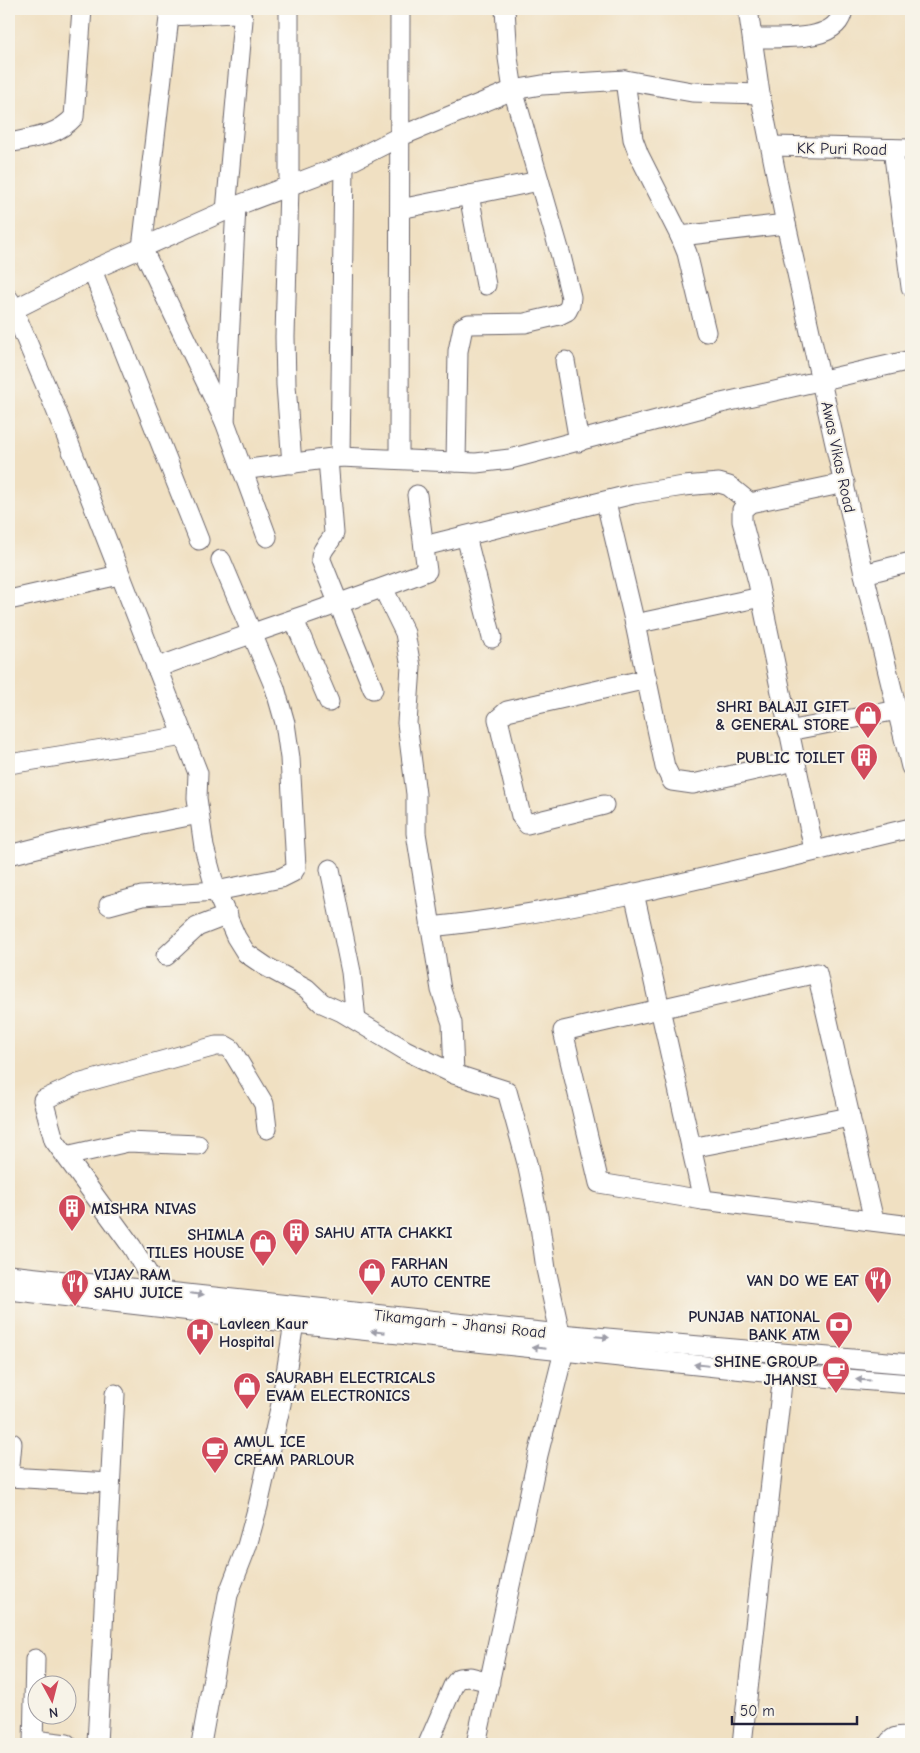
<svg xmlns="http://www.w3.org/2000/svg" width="920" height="1753" font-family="'Comic Neue',sans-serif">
<rect width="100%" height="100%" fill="#f7f3e8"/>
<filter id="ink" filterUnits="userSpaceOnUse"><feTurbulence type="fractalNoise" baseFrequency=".02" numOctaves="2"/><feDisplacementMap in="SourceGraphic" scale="10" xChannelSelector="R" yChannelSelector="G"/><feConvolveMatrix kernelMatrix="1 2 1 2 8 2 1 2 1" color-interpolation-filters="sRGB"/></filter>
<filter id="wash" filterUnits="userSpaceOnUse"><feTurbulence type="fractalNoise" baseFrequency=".0096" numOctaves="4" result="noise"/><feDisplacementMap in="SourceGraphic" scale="20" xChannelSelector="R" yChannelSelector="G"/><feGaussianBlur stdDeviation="1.12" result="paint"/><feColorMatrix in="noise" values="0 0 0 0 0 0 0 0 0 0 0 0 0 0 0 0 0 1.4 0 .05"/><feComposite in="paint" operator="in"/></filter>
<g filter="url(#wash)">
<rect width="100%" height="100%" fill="#f0e0c2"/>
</g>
<g filter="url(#ink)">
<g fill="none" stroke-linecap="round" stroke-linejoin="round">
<g stroke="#6a646a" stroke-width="21">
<g id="minor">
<polyline points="170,9 142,248 225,422"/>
<polyline points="289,9 289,186 285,337 286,385 292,464"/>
<polyline points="748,9 760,94 786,224 864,574 911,767"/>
<polyline points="169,16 235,13 241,15 243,20 226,211"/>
<path d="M753,38C780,37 839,44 843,9"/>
<polyline points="625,80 633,139 639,155 680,236 786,224"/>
<path d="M9,143C33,138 57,136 74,117L82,9"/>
<polyline points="772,146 911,149"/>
<polyline points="893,149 911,287"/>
<polyline points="469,195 486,285"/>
<polyline points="236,206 225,422 267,537"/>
<polyline points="400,209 539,181"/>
<polyline points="680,236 687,253 706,332"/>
<polyline points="92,270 199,540"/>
<polyline points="9,299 56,410 198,773 197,798 204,847 216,891 236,937 246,953 265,966 306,988 322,1003 342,1012 405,1050 454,1074 507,1091 527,1163 540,1226 546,1269 564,1351 538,1455 476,1744"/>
<polyline points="9,312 92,270 236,206 344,165 401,136 513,90 542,85 625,80 692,92 760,94"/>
<polyline points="565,361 579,442"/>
<polyline points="340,457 344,165"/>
<path d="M328,459L334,533C331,544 320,548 321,560L373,689"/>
<polyline points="399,459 400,9"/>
<polyline points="456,462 458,351 463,327 469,324 525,323 559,315 567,311 570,305 571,297 561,256 513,90 508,58 505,9"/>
<polyline points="242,470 340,457 476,463 510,459 717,404 911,360"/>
<polyline points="606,502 635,624 665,767 672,781 693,784 795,761"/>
<polyline points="466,536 492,638"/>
<polyline points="424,546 633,494 684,486 719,483 729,486 750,503"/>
<polyline points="864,574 911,562"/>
<polyline points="383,588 405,633 411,667 407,723 416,794 416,833 441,990 452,1023 454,1074"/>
<polyline points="9,600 119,575"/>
<polyline points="294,620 329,702"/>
<polyline points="635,624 761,597"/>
<path d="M156,668C246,634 337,606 427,571L417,495"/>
<polyline points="788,731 898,710"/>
<polyline points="9,764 184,736"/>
<polyline points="604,805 527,824 521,816 498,719 507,711 647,679"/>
<polyline points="814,850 758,582 742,521 742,510 750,503 845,483"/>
<polyline points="9,855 64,841 199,814"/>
<polyline points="330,869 351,972 356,1020"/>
<polyline points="634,893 703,1200 911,1226"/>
<polyline points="109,905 142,896 216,891 281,878 293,872 296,867 290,758 285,723 275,688 221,560"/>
<path d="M430,927C593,910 753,865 911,828"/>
<polyline points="166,956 197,927 228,915"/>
<polyline points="691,1148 850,1117"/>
<polyline points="66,1156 128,1142 198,1145"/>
<polyline points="703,1200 599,1183 563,1031 817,973 874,1221"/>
<polyline points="9,1275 560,1334 911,1364"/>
<polyline points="157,1289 132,1247 54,1140 43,1100 78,1084 216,1046 226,1046 231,1049 264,1104 267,1129"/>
<polyline points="9,1290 294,1323 783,1374 911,1384"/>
<polyline points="9,1476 12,1443"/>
<polyline points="9,1477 110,1483"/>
<polyline points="34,1740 67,1744"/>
<polyline points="33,1744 35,1659"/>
<polyline points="97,1744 115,1394"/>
<polyline points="201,1744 228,1595 247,1546 258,1506 281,1404 294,1323"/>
<polyline points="428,1744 453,1686 459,1678 470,1677 490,1682"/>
<polyline points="742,1744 783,1374"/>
<path d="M888,1744C893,1735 902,1735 911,1738"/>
</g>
</g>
<use href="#minor" stroke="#fff" stroke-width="19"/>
</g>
<defs><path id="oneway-solid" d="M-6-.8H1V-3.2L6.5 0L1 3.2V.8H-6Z" transform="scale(1.25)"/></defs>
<g fill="#9c9ca7">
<use href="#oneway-solid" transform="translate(197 1294) rotate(6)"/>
<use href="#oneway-solid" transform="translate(378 1332) rotate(-174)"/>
<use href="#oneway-solid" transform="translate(602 1337) rotate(5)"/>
<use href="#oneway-solid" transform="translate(539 1348) rotate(-174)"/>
<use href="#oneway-solid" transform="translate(701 1365) rotate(-174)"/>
<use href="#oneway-solid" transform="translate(863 1380) rotate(-176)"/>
</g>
</g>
<defs>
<g id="shop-pin" transform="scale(1.4375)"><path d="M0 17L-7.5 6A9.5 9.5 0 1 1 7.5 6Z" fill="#d1495b" stroke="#f7f3e8"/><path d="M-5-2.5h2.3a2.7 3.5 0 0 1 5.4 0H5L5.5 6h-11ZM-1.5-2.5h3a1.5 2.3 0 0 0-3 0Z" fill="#fff"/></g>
<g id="building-pin" transform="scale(1.4375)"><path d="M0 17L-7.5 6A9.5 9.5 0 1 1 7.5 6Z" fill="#d1495b" stroke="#f7f3e8"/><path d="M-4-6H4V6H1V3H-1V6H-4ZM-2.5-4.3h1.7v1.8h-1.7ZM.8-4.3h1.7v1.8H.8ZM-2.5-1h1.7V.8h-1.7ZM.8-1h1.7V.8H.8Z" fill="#fff"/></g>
<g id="restaurant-pin" transform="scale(1.4375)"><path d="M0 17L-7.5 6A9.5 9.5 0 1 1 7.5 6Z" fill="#d1495b" stroke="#f7f3e8"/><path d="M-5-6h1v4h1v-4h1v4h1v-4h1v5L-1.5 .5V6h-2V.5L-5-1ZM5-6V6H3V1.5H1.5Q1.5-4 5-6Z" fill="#fff"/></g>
<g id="bank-pin" transform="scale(1.4375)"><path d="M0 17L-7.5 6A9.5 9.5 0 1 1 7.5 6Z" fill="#d1495b" stroke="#f7f3e8"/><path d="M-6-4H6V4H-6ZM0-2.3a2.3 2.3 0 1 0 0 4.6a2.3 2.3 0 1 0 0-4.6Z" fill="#fff"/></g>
<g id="hospital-pin" transform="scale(1.4375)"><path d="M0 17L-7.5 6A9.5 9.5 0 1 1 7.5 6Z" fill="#d1495b" stroke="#f7f3e8"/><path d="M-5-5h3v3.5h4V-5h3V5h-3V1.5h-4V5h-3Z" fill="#fff"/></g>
<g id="cafe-pin" transform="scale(1.4375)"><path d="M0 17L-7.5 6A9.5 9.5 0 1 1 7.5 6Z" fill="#d1495b" stroke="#f7f3e8"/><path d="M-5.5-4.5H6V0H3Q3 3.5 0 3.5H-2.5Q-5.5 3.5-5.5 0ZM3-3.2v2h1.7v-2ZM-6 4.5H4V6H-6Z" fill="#fff"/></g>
</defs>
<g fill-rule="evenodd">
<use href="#shop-pin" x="868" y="715"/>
<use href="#building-pin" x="864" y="757"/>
<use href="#building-pin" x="72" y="1208"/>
<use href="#building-pin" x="296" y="1232"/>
<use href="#shop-pin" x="263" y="1243"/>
<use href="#shop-pin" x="372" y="1272"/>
<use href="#restaurant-pin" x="878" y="1280"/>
<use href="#restaurant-pin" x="75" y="1283"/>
<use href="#bank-pin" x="839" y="1325"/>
<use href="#hospital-pin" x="200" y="1332"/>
<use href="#cafe-pin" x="836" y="1370"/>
<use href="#shop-pin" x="247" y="1386"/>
<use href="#cafe-pin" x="215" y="1450"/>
</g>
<g text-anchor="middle" stroke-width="4" stroke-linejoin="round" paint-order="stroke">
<g font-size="16" fill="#22223b" stroke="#f7f3e8">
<text transform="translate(842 148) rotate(1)" y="6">KK Puri Road</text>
<text transform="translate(839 457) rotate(78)" y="6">Awas Vikas Road</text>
<text transform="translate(460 1323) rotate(6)" y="6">Tikamgarh - Jhansi Road</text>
</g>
<g font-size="16" font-weight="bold" fill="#22223b" stroke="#f7f3e8" text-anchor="start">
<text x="849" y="712" text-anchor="end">SHRI BALAJI GIFT<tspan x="849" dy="18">&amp; GENERAL STORE</tspan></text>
<text x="845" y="763" text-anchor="end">PUBLIC TOILET</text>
<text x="91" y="1214">MISHRA NIVAS</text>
<text x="315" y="1238">SAHU ATTA CHAKKI</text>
<text x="244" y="1240" text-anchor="end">SHIMLA<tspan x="244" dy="18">TILES HOUSE</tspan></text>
<text x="391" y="1269">FARHAN<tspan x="391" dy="18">AUTO CENTRE</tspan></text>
<text x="94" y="1280">VIJAY RAM<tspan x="94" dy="18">SAHU JUICE</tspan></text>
<text x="859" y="1286" text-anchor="end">VAN DO WE EAT</text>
<text x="820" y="1322" text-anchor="end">PUNJAB NATIONAL<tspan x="820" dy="18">BANK ATM</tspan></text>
<text x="219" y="1329">Lavleen Kaur<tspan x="219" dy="18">Hospital</tspan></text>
<text x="817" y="1367" text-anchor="end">SHINE GROUP<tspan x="817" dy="18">JHANSI</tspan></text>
<text x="266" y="1383">SAURABH ELECTRICALS<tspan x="266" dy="18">EVAM ELECTRONICS</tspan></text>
<text x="234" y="1447">AMUL ICE<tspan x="234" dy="18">CREAM PARLOUR</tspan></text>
</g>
</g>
<rect width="920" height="1753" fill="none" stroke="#f7f3e8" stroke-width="30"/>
<g transform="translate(52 1700) rotate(173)"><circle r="24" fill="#f7f3e8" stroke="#a29fa3"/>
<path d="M0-4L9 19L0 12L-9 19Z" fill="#d1495b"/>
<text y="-8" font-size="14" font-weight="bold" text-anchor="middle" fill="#22223b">N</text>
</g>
<path d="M732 1716v8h125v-8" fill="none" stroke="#22223b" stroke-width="2.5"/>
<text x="740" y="1716" font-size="15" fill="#22223b" stroke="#f7f3e8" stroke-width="4" paint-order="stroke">50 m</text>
</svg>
